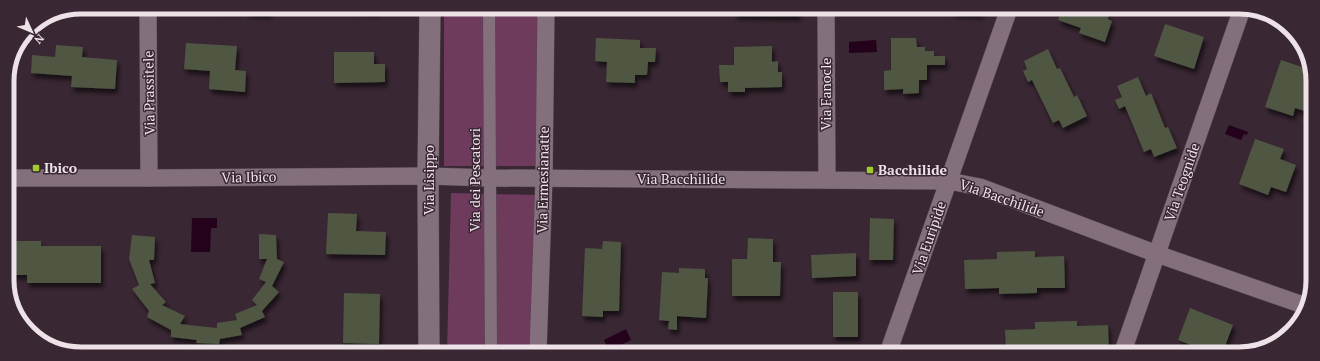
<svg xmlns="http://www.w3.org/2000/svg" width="1320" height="361" font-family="'PT Serif',serif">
<defs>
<filter id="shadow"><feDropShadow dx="2.5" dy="4.5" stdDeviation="2" flood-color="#0009"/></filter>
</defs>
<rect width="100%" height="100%" fill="#392733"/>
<g fill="#6e3b5d">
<rect x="444" y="8" width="94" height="158"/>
<polygon points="451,193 535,195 531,352 447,352"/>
</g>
<g fill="#25021c">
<polygon points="876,40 877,52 849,53 849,42"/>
<polygon points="1229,125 1248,132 1247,135 1244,134 1241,140 1225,134"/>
<polygon points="192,218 217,218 217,228 211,228 210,252 191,252"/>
<polygon points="626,329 631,340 609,351 604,340"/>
</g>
<g fill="#4f5643" filter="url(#shadow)">
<polygon points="209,7 237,7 237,11 209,8"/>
<polygon points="247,7 269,7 269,14 246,13"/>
<polygon points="355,8 376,8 376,11 355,10"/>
<polygon points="735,8 798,8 798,16 735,15"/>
<polygon points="952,9 982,9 981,14 952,13"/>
<polygon points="1052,9 1095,9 1109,14 1108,19 1112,21 1105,42 1079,33 1081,28 1058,20 1061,12"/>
<polygon points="1165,24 1204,37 1194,69 1154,56"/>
<polygon points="596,38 640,40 640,48 656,48 655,62 648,62 647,75 635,75 635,83 606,82 607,62 595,61"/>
<polygon points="891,38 916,38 917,47 925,47 925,51 934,51 934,56 945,56 945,65 927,65 927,80 919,80 919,93 903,94 903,89 884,90 884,71 891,70"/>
<polygon points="186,43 237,46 235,70 246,71 245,92 209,89 210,71 184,69"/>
<polygon points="56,45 83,47 82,57 117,60 115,89 71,87 72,76 31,73 32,55 55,57"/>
<polygon points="772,46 772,62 778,61 778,72 782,72 782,87 745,88 745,92 728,92 728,82 720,82 719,65 734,65 734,47"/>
<polygon points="1048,49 1057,69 1060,68 1074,97 1077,95 1087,116 1063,128 1059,120 1053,123 1032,80 1028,82 1023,71 1027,69 1024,61"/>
<polygon points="334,52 374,52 374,64 385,64 385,82 334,83"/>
<polygon points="1281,60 1311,70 1307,82 1312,83 1311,113 1295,108 1293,116 1265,107"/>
<polygon points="1138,77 1146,96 1151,93 1165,128 1168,127 1177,148 1154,157 1151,149 1144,152 1125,106 1119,109 1115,100 1122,97 1117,86"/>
<polygon points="1255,139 1284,149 1280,159 1296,165 1286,192 1271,187 1268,195 1239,184"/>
<polygon points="328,213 357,214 356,231 386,232 385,255 326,254"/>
<polygon points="870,218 894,219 893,260 869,260"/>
<polygon points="259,234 276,235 277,259 284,262 272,286 279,292 262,311 265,317 240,328 242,335 220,339 219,344 196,343 197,340 171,337 171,330 147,317 149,311 132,289 139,285 129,259 132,235 155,237 154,260 149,260 155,283 150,284 166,302 162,305 185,316 180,324 217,328 217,323 237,320 235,314 257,305 252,300 266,282 259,279 267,259 259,259"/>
<polygon points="748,238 773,239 773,262 781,262 780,296 732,296 732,259 747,259"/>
<polygon points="8,241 41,241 41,246 101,246 101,283 27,283 27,275 8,275"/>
<polygon points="603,241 621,242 619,311 603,311 603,317 582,316 585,248 602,249"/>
<polygon points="1035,251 1035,257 1064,256 1065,288 1037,288 1037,293 999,294 999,288 965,289 964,260 997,259 997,252"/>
<polygon points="856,253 856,276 812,278 811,255"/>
<polygon points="679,268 705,269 705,278 708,278 706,318 677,316 677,330 668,329 669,321 659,320 662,272 679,273"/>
<rect x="833" y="292" width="25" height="45"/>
<polygon points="344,293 380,294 379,344 343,343"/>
<polygon points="1190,308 1233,325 1222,354 1215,354 1178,340"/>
<polygon points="1077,321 1077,326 1108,325 1109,354 1006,353 1005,330 1035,329 1035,322"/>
</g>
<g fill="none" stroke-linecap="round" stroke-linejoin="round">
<g stroke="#564750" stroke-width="13">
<polyline id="pedestrian" points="489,8 491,352"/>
</g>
<g stroke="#564750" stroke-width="18">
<g id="minor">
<polyline points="148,7 149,178"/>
<polyline points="826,9 827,179"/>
<polyline points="8,178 149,178 428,176 490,178 949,181 980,187 1157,254 1306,306"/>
<polyline points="538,352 544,178 546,8"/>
<polyline points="888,353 1009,9"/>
<polyline points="1122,354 1242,9"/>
</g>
</g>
<g stroke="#564750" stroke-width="22">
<polyline id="tertiary" points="429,352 428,176 430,8"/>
</g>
<use href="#pedestrian" stroke="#846f7c" stroke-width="12"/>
<use href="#minor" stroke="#846f7c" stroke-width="17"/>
<use href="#tertiary" stroke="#846f7c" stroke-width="21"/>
</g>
<g fill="#9fca2d" stroke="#392733" stroke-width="1.5">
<rect x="32" y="164" width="8" height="8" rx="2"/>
<rect x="866" y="166" width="8" height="8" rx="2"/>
</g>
<g text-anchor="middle" stroke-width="3" stroke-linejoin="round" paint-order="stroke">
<g font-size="14" fill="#eee2e9" stroke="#392733">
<text transform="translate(149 93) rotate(-91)" y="5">Via Prassitele</text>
<text transform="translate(826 94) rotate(-90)" y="5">Via Fanocle</text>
<text transform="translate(249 177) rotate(-1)" y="5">Via Ibico</text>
<text x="681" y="184">Via Bacchilide</text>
<text transform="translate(429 180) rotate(-90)" y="5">Via Lisippo</text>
<text transform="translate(475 180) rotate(-90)" y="5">Via dei Pescatori</text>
<text transform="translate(543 180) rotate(-89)" y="5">Via Ermesianatte</text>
<text transform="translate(1182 182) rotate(-71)" y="5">Via Teognide</text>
<text transform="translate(1002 198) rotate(19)" y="5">Via Bacchilide</text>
<text transform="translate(929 238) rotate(-71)" y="5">Via Euripide</text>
</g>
<g font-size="14" font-weight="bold" fill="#eee2e9" stroke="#392733" text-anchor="start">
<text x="44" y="173">Ibico</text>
<text x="878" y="175">Bacchilide</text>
</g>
</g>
<path d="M0 0H1320V361H0ZM81 14H1239A67 67 0 0 1 1306 81V280A67 67 0 0 1 1239 347H81A67 67 0 0 1 14 280V81A67 67 0 0 1 81 14Z" fill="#392733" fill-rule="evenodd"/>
<path fill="none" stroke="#eee2e9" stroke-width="5" d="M81 14H1239A67 67 0 0 1 1306 81V280A67 67 0 0 1 1239 347H81A67 67 0 0 1 14 280V81A67 67 0 0 1 81 14Z"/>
<g transform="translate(32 32) rotate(134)" stroke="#392733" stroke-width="3" paint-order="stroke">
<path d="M0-3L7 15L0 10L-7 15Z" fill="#eee2e9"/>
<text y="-6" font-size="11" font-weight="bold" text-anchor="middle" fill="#eee2e9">N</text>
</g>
</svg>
